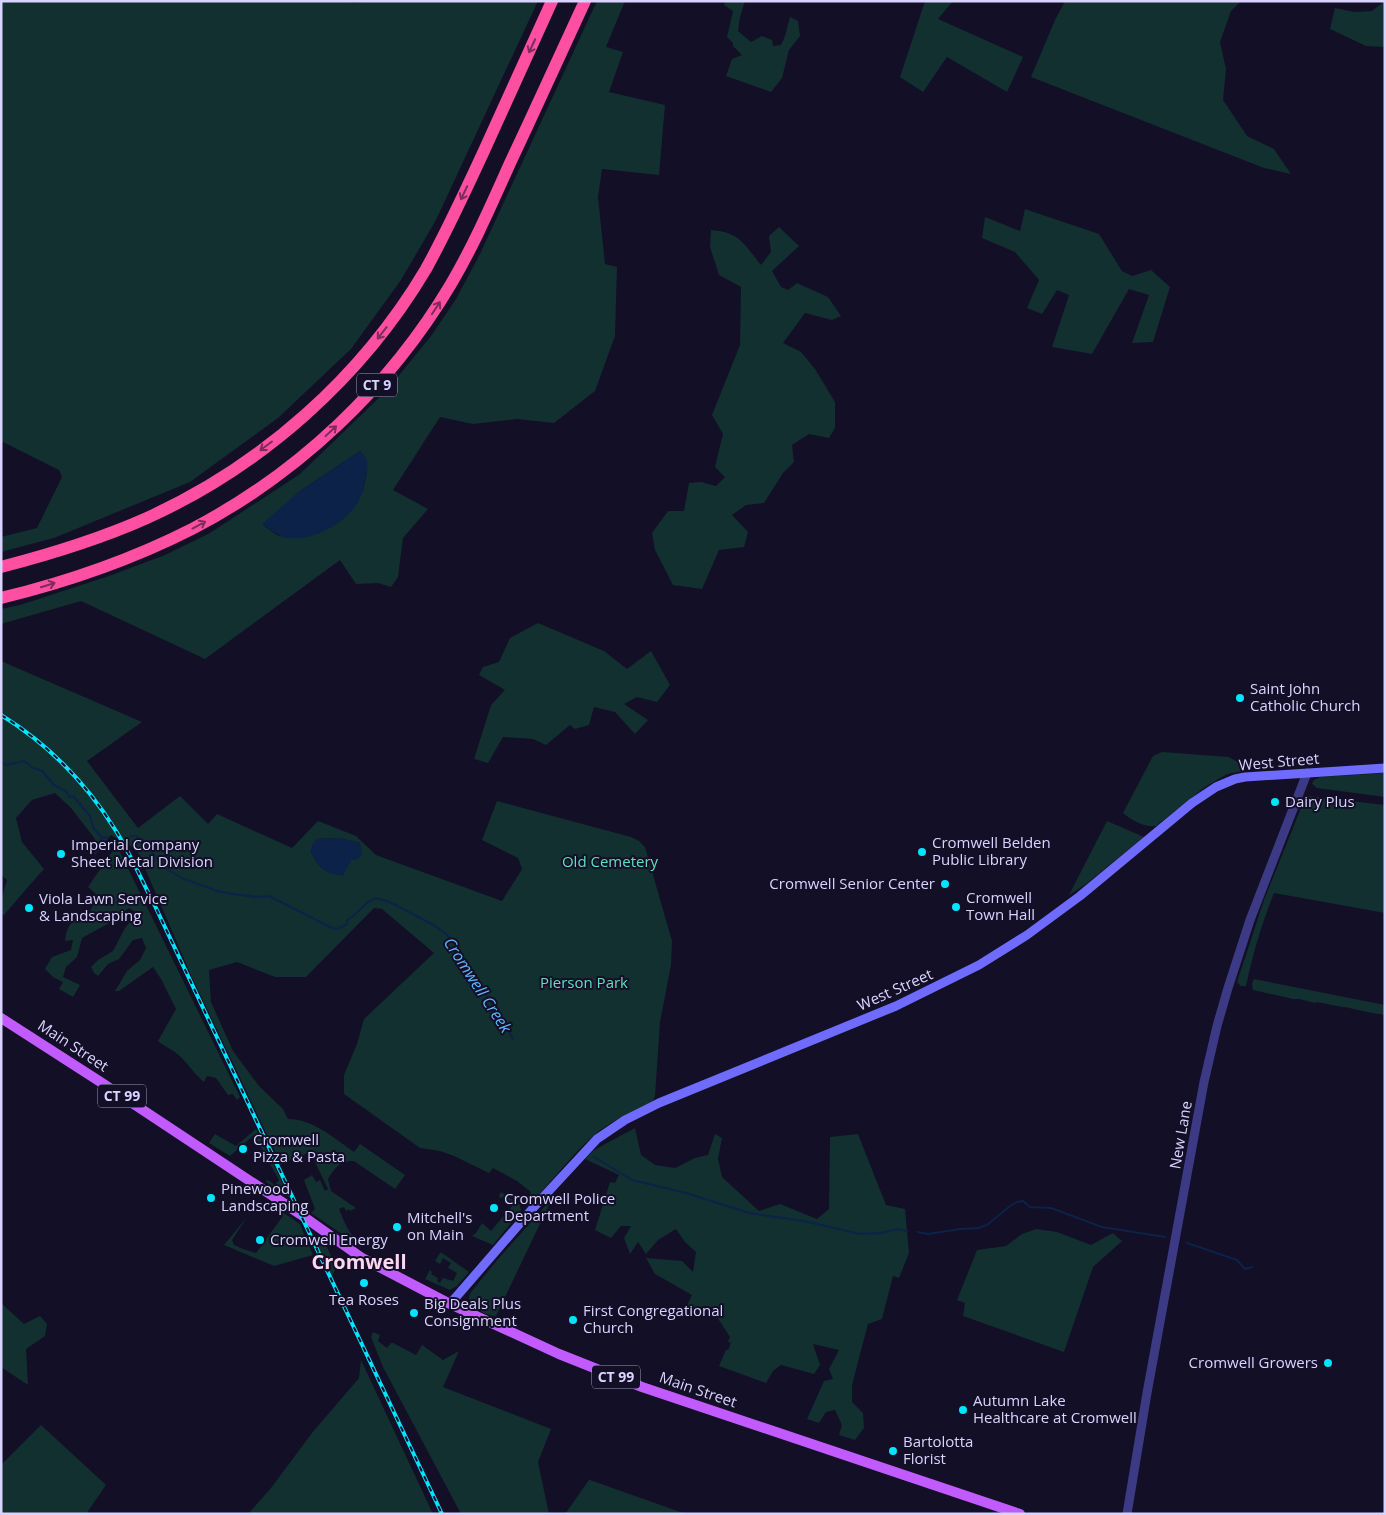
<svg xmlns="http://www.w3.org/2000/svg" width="1386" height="1515" font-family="'Open Sans',sans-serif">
<rect width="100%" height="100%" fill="#130f26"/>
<g fill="#12302f" fill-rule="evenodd">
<polygon points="1,1 351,1 351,3 370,1 538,1 436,220 401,280 351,349 278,418 190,482 54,538 1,552 1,537 37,528 62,477 59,470 1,441"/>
<path d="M597,1H625L606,47L623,52L609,92L665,105L659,175L602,169L598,197L605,264L617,267L615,336L595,391L554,423L517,419L473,424L440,417L393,490L428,509L403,538L398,577L391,587L378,583L356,584L340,560L205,659L81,601L1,624V609L20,605L109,576L165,555L210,533L300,474L387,390L431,336L456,299L479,256ZM360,451C371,466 366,475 363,491L289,538L277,535L263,525L300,491Z"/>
<polygon points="725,1 745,1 740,17 738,31 751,42 762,36 772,40 773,46 781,45 785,36 790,17 798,21 800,36 789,50 782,78 771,92 726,76 732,59 742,55 733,46 733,43 727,37 733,11 724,5"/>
<polygon points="925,1 953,1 938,19 1023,57 1007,92 947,57 923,92 900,77"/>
<polygon points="1065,1 1241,1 1231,11 1220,42 1226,69 1223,100 1247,136 1274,149 1291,174 1264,168 1031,77 1055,20"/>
<polygon points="1385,1 1385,47 1366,46 1330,29 1335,8 1354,12 1372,11"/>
<polygon points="1025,209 1099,234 1122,271 1132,276 1151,270 1170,287 1153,342 1132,343 1149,295 1129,289 1092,354 1052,347 1069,295 1057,290 1042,314 1027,308 1039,280 1015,252 982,238 985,217 1020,231"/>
<path d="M779,227L799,246L772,271L781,287L788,290L797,283L828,297L841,316L832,320L805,313L783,343L801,352L815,369L835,402V428L829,438L809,434L792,445L794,462L783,473L764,503L746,505L732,515L748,532L744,547L719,550L702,589L673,585L655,550L652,533L668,511H684L689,483L701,482L716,486L725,477L715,467L723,434L712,415L740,345L741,287L719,275L710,247L711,230C740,232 744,244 761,265L771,252L769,236Z"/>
<polygon points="538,623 604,651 627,669 651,651 670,685 657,702 637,697 624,704 648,720 635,734 615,712 594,707 589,725 575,729 570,725 546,745 533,739 503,737 488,763 474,759 491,705 505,690 479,675 483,667 499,662 510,638"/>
<path d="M1,661L142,722L87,761L138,828L180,796L208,824L217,814L292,848L318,821L356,836L376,855L502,901L522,869L518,858L482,840L497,801L631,837L639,841L645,847L672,941L671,965L660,1022L655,1096L653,1101C635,1110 616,1119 599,1131C577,1149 555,1177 536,1198L528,1196L531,1192L517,1181L493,1168L489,1173L454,1156L440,1151L420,1148L344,1094V1075L357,1044L364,1019L434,953L382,909L374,908L306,977H275L237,962L209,970L211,1002L233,1051L259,1086L283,1109L288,1119C313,1119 334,1138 354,1152L360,1144L405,1175L395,1189L354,1161C340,1160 334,1169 328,1179L331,1191L356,1208L350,1211L349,1209L346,1211L344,1207L339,1209C343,1219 348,1232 357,1241L362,1236L364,1237L358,1245L311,1213L315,1209L304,1180L312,1175L316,1182L320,1180L325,1191L328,1189L310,1152L281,1164L191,975L137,850L111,835L95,855V839L71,808L55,793L32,800L16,818L22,842L44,869L28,887L4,915L1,914V900L7,880L1,875ZM339,838L360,843L357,860H351L343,875C325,873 318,868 311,851L317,839Z"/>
<path d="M1162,752L1229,757L1239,763L1243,768L1244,771L1227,774L1205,787L1156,826C1145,828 1131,820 1123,813L1153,756Z"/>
<polygon points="1385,773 1385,797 1317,788 1312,784 1314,780 1320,777"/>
<path d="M1308,796L1385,805V913L1274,893C1262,923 1253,954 1246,986H1241L1237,982L1264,900L1305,798Z"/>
<polygon points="1107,821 1144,837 1086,884 1069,895"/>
<path d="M114,849L119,850L240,1097L237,1100L233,1094L228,1095L216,1078L207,1076L204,1082C193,1073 185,1059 175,1052C169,1048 164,1046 158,1041L176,1009L161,979L153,967L119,991H115L127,971L140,960L146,948L142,938L133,940L119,959L108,964L98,976L94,973L91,967L98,960L113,951L125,928L137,913L129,908L113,921L82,938L77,957L66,967L63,977L80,985L73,997L59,989L63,982L53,977L45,969L52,957L71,950L73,940L65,941C67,923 73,920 89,914L97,895L88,887Z"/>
<polygon points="1254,979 1385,1005 1385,1015 1367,1012 1345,1007 1342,1007 1317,1002 1315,1003 1299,999 1293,999 1253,990 1252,984"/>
<polygon points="635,1128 641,1155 655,1165 675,1168 695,1158 708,1155 715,1134 722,1138 718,1159 722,1177 759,1211 780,1204 817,1219 829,1209 830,1137 858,1134 886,1205 905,1209 909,1253 899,1278 893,1276 882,1319 868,1324 852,1385 852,1402 863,1413 864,1428 855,1440 839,1435 842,1425 835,1410 826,1412 819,1423 807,1419 824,1381 833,1379 829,1369 839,1350 813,1344 820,1365 814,1374 781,1365 773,1371 766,1383 719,1366 726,1350 728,1350 731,1343 728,1342 730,1337 717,1317 699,1308 684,1312 692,1295 655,1274 646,1258 682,1261 693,1272 696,1252 685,1242 676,1229 658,1240 646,1254 638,1242 630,1254 624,1238 631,1226 621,1226 611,1238 595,1230 610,1182 615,1183 619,1175 585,1159 594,1150"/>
<polygon points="256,1129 290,1198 265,1181 268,1180 275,1185 279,1180 254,1135 230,1156 209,1143 215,1134 236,1146"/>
<polygon points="501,1192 520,1205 521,1211 493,1245 472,1236 476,1233 482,1223 491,1231 512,1206 502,1197 500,1198 499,1196"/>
<polygon points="269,1203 300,1224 313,1255 274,1266 224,1245 247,1217 232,1240 234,1245 243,1249 256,1253 283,1216 281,1214 268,1205"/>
<path d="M546,1205H549L496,1316C491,1316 489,1315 484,1313C475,1308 465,1303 471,1292L498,1259Z"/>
<polygon points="1036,1229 1057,1232 1091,1245 1113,1233 1122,1241 1093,1267 1064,1352 963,1316 965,1303 957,1300 977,1250 1006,1246 1022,1234"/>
<polygon points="310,1232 325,1242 336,1268 332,1276"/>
<polygon points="440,1253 442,1253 469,1272 457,1286 450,1290 425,1279 430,1270 432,1272 431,1274 438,1278 437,1281 440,1283 443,1278 453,1281 457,1273 448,1268 451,1263 443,1258 440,1264 435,1261"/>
<polygon points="1,1303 24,1324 40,1316 47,1324 45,1336 26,1349 28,1385 1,1367"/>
<polygon points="373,1332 380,1335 378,1341 387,1348 391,1343 393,1343 416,1355 422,1345 443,1360 459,1351 443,1387 551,1429 538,1462 549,1514 461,1514 383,1367 371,1337"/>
<polygon points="361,1360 433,1514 248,1514 271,1488 312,1433 359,1378"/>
<polygon points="41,1425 106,1485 86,1514 1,1514 1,1465"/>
<polygon points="589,1480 590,1480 686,1514 565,1514"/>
</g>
<g fill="#0c2248">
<path d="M360,451C362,454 366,457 367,461C368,466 367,475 365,480C364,488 362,495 358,502C346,523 314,541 289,538C279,537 271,530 262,524L300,491Z"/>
<path d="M339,838L360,843L362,854L357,860H351L343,876C325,873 318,868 311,851L313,843L317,839Z"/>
</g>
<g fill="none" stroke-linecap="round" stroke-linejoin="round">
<g stroke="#0c2248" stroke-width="2">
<polyline points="1,762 6,765 24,761 29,764 31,767 42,771 54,785 67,792 69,797 73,796 90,816 93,827 102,838"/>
<path d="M130,836H136L152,852L163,867L182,878L217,891L233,894L257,897L269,896L332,928L337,929L346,925L348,919C356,917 366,900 374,899C383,897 397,906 405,910C418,917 434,924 445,933C455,941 462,957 469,967C484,991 499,1015 513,1039"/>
<polyline points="95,853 101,843 102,838 108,837"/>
<polyline points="594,1157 632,1180 686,1193 749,1213 804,1221 860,1234 881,1233 898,1229 907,1231"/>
<polyline points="918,1232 928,1234 961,1229 978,1228 987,1225 1010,1206 1017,1202 1023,1201 1030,1207 1051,1208 1102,1227 1165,1237"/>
<polyline points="1187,1243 1237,1260 1245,1269 1252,1267"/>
</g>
<polyline stroke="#3d3a85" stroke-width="9" points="1127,1514 1147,1393 1204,1082 1217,1026 1228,988 1250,920 1307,773"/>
<polyline stroke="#6f6bff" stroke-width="9" points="450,1304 534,1207 597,1139 625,1120 659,1103 896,1006 979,965 1027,935 1080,896 1192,803 1216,787 1235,779 1245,777 1385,768"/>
<polyline stroke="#c25bff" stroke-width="10" points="1,1018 99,1081 300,1214 362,1258 450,1304 559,1354 642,1387 1020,1514"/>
<g stroke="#ff4fa3" stroke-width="12">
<path d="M1,567C51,554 100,539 147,518C262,466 362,377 426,269C447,231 465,192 483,153C506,102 529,52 552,1"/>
<path d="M1,598C67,582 131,560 192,529C298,474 390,387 451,284C474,245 492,203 511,161C536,108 560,55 585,1"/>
</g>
<g stroke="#00e5ff" stroke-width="4">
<path id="rail" d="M1,715C48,744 87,784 116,831C131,855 142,881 155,906L442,1514"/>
</g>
<use href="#rail" stroke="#130f26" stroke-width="2" stroke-dasharray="5.5" stroke-linecap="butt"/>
</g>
<defs><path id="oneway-shaft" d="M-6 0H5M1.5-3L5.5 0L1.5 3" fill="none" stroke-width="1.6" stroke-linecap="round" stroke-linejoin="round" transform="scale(1.25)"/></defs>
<g stroke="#7d2c5e">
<use href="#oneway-shaft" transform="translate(532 46) rotate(115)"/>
<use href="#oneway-shaft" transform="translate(464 193) rotate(115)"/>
<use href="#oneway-shaft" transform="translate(436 308) rotate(-56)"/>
<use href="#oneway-shaft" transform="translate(382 333) rotate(128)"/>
<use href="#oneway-shaft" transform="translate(331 431) rotate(-43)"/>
<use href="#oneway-shaft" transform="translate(266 446) rotate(143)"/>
<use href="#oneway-shaft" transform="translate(199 525) rotate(-28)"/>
<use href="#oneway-shaft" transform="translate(48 585) rotate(-17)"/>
</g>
<g fill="#00e5ff" stroke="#130f26" stroke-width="2">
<circle cx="1240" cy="698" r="5"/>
<circle cx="1275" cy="802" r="5"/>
<circle cx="922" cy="852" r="5"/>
<circle cx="61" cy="854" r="5"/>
<circle cx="945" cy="884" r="5"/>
<circle cx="956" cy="907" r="5"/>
<circle cx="29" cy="908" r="5"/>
<circle cx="243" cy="1149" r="5"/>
<circle cx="211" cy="1198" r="5"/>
<circle cx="494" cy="1208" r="5"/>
<circle cx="397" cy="1227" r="5"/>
<circle cx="260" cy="1240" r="5"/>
<circle cx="364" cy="1283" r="5"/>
<circle cx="414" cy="1313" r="5"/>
<circle cx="573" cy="1320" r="5"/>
<circle cx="1328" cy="1363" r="5"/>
<circle cx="963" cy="1410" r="5"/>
<circle cx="893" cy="1451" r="5"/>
</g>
<g text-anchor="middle" stroke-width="4" stroke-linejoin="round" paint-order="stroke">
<g fill="#130f26" stroke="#9e99be" stroke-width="1">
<rect x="357" y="373.5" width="40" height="23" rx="4"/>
<rect x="98" y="1084.5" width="48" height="23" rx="4"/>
<rect x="592" y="1365.5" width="48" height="23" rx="4"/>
</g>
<g font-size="14" font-weight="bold" fill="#d9d4ff">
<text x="377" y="390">CT 9</text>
<text x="122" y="1101">CT 99</text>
<text x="616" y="1382">CT 99</text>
</g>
<g font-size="15" fill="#d9d4ff" stroke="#130f26" text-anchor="start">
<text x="1250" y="694">Saint John<tspan x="1250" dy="17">Catholic Church</tspan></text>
<text x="1285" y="807">Dairy Plus</text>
<text x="932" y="848">Cromwell Belden<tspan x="932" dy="17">Public Library</tspan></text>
<text x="71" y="850">Imperial Company<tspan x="71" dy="17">Sheet Metal Division</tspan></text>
<text x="935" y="889" text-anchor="end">Cromwell Senior Center</text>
<text x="966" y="903">Cromwell<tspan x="966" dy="17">Town Hall</tspan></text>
<text x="39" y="904">Viola Lawn Service<tspan x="39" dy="17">&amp; Landscaping</tspan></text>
<text x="253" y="1145">Cromwell<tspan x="253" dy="17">Pizza &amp; Pasta</tspan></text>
<text x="221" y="1194">Pinewood<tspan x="221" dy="17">Landscaping</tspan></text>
<text x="504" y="1204">Cromwell Police<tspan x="504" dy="17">Department</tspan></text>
<text x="407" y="1223">Mitchell's<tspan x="407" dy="17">on Main</tspan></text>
<text x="270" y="1245">Cromwell Energy</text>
<text x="364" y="1305" text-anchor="middle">Tea Roses</text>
<text x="424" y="1309">Big Deals Plus<tspan x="424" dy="17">Consignment</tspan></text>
<text x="583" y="1316">First Congregational<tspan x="583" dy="17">Church</tspan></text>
<text x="1318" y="1368" text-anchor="end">Cromwell Growers</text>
<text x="973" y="1406">Autumn Lake<tspan x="973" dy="17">Healthcare at Cromwell</tspan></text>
<text x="903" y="1447">Bartolotta<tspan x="903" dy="17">Florist</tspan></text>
</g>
<g font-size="15" fill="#d9d4ff" stroke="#130f26">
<text transform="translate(1279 762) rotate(-5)" y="5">West Street</text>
<text transform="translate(895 990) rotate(-24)" y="5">West Street</text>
<text transform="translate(73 1046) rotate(33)" y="5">Main Street</text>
<text transform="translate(1181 1135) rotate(-80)" y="5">New Lane</text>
<text transform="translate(698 1390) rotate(19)" y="5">Main Street</text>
</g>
<g font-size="15" fill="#5fe0c0" stroke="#130f26">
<text x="610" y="867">Old Cemetery</text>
<text x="584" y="988">Pierson Park</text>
</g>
<g font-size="16" font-style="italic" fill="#62b6ff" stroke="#130f26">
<text transform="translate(478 985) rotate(57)" y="6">Cromwell Creek</text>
</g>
<g font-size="20" font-weight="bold" fill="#ffd6f0" stroke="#130f26">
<text x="359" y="1269">Cromwell</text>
</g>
</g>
<rect width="1386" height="1515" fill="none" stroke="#d9d4ff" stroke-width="5"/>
</svg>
